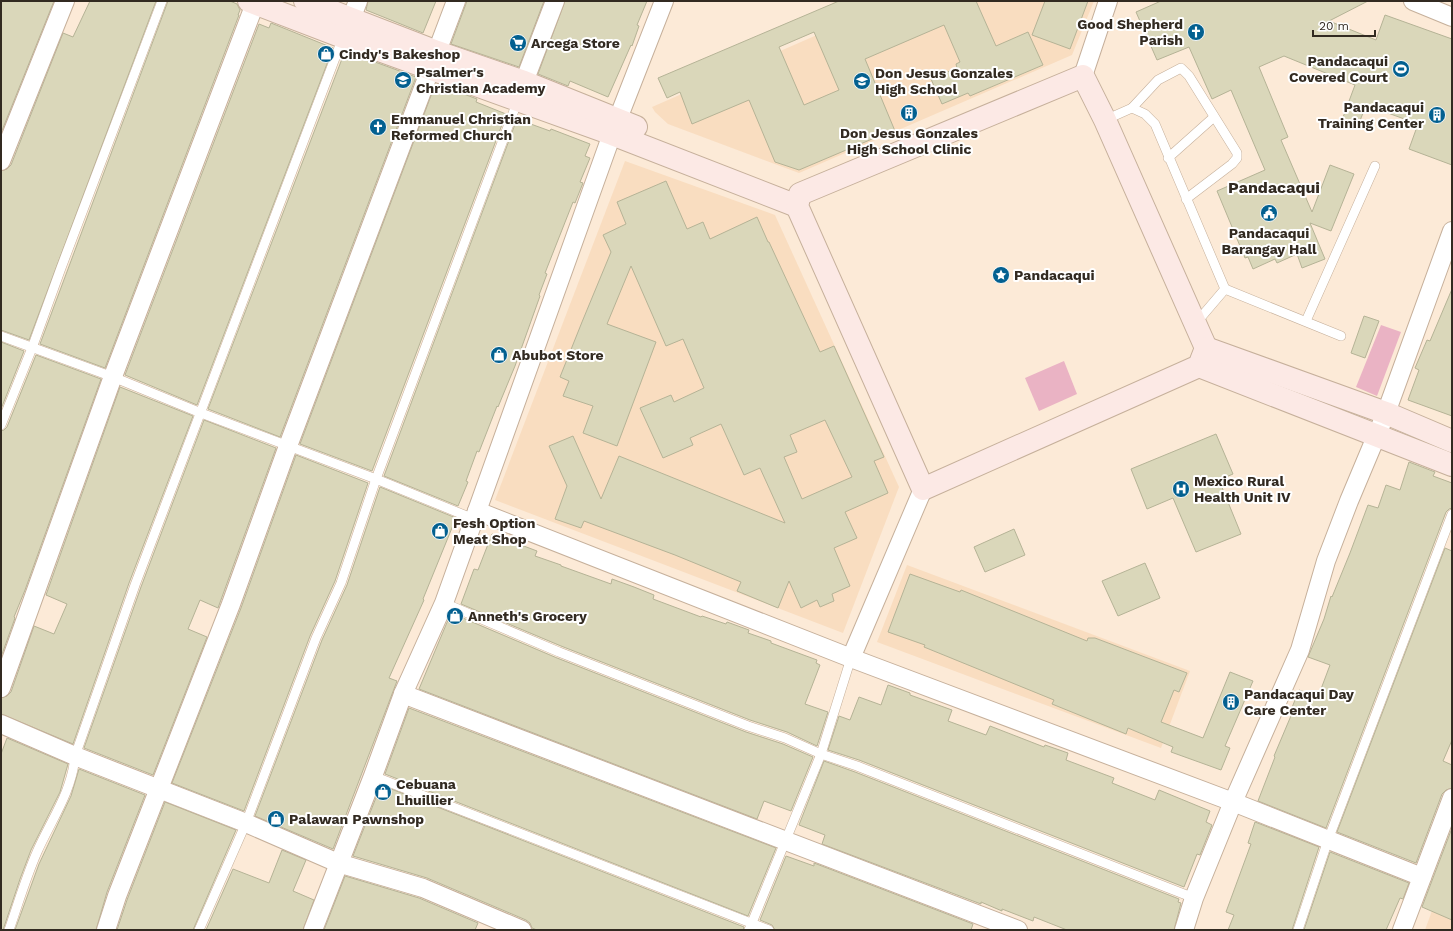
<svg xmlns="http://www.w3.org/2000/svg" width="1453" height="931" font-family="'Work Sans',sans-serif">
<rect width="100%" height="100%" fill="#fcead7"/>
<g fill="#f9ddc0">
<polygon points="833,1 1094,1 1072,55 799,173 668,124 655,112 652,107 842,24"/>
<polygon points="625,161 775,215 899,487 843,633 495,500"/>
<polygon points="907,565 1190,671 1161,748 877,642"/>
<polygon points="1452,856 1452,930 1425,930"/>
</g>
<g fill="#eab3c4">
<polygon points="1381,325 1401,332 1377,396 1356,387"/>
<polygon points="1064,361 1077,394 1039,411 1025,378"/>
</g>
<g fill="#dad7ba" stroke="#b5b396" fill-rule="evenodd">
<polygon points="1,1 54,1 1,133"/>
<polygon points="90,1 156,1 29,340 1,330 1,171 7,169 11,165 63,33 73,37"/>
<polygon points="168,1 230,1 237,4 240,10 238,15 239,15 105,368 40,344"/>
<polygon points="368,1 436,1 423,33 366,10"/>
<polygon points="467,1 544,1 519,67 451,44"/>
<polygon points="565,1 647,1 637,25 639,26 632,46 631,45 608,97 570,81 568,86 538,74"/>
<path d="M839,1H976L996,46L1028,32L1043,65L970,96L968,93L942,104L931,79L957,68L956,64L960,62L944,25L865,59L895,131H891L799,170L775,162L749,100L692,124L680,92L667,98L658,78ZM814,32L839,90L804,105L779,47Z"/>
<polygon points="1045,1 1088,1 1070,49 1032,35"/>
<polygon points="1161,1 1368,1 1329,21 1376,40 1385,15 1452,39 1452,165 1409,149 1418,124 1366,105 1358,126 1342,120 1355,85 1284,56 1259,67 1288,137 1281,140 1312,212 1330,165 1354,174 1331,231 1310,223 1325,259 1302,268 1297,254 1277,263 1275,259 1253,269 1248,257 1245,258 1217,191 1265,170 1231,90 1212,99 1189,47 1157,60 1136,12"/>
<polygon points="271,23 333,48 197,405 125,375 259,24 269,28"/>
<polygon points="345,51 416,77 280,437 208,409"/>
<polygon points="435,85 439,87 440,85 477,99 476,102 506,114 372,471 300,444"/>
<polygon points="517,119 550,131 551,129 590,144 585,156 590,158 580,182 583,183 575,203 573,202 545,273 547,274 539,295 540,296 515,366 498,407 497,406 479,452 477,451 466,481 468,482 458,506 384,476"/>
<path d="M666,181L687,229L703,222L710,239L757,217L768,242H769L820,352L834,346L884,457L874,461L888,493L845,512L857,538L834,548L850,586L832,594L834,601L820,607L817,600L801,608L789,581L778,608L737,591L741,582L675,555L584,521L581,528L555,519L567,486L549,446L573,436L601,499L619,456L785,523L760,468L744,475L721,424L690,438L693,445L663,458L640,408L671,395L674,402L704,388L683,339L666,346L631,266L607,324L656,342L617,446L583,433L593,406L563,396L569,381L560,377L582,322L611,252L603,235L626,224L617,202ZM825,420L852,477L802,499L784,457L797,452L790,435Z"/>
<polygon points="1452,289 1452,416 1408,400 1419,370 1415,368 1427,340 1430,341"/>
<polygon points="1364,316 1379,321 1365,358 1351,353"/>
<polygon points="1,342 24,351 1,409"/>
<polygon points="36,355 101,379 25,590 14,617 15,618 1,657 1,431 4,430 7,427"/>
<polygon points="120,387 193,416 129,583 73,744 1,714 1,698 7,696 11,692 34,626 54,634 67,604 46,595"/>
<polygon points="204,420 276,448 218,608 200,600 188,629 207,637 153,775 84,748 141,587"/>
<polygon points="1216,434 1233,474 1219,480 1241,534 1196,552 1173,498 1147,509 1131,469"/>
<polygon points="296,455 368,483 335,581 310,636 244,811 172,783 241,608"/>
<polygon points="1409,462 1435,472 1433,476 1452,483 1452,508 1449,509 1446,512 1326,828 1258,801 1275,757 1274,756 1293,711 1291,710 1299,690 1318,697 1330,665 1308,657 1324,619 1331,596 1332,597 1350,553 1368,505 1378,508 1386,485 1400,490"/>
<polygon points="380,487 456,518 423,599 424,600 389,678 397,681 333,849 255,816 322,640 347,585"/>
<polygon points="1014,529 1025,555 985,572 974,547"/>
<polygon points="492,534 537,551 535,556 561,565 561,566 611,584 612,579 634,587 654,595 653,599 701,617 702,616 726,624 727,622 749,630 748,633 771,641 771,643 817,660 816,663 820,665 805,704 828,712 817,746 787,732 750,720 561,646 461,604 474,569 478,570"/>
<polygon points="1445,548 1452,551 1452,740 1443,761 1452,765 1452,788 1446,790 1442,794 1416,863 1337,832"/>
<polygon points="1145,563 1160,598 1118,616 1102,581"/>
<polygon points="910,574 960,592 961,590 1087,641 1088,638 1095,638 1187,673 1179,692 1174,690 1161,722 1203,738 1230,672 1253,681 1225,746 1230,748 1221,770 1171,752 1173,747 1128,728 1126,734 1052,704 1054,700 924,647 925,645 888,632"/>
<polygon points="451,613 557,658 746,732 783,744 813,757 791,811 764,801 757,819 419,689"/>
<polygon points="888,685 910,693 910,695 952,710 948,721 986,735 990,726 1044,747 1045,745 1068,753 1066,760 1114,778 1112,783 1155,800 1159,790 1210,811 1206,822 1212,825 1200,855 1197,854 1184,887 859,760 828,750 839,716 850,720 859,697 881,705"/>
<polygon points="409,708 776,848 748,916 385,774"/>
<polygon points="7,738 68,764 60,792 31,850 20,879 3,930 1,930 1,754"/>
<polygon points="824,761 855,772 1179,899 1178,902 1181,903 1174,930 1067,930 1034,917 1033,921 1002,909 1002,911 981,902 981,904 822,844 825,835 799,825"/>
<polygon points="79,769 145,795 107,892 96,930 15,930 39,864 71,796"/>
<polygon points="381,785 744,927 743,930 537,930 532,928 530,923 526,920 427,878 353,856"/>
<polygon points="165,802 236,830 193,930 117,930 127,900"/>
<polygon points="1255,822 1319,847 1292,930 1228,930 1234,915 1226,912 1251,844 1248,843"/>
<polygon points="1452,828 1452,920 1422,907"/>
<polygon points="282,850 306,860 293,891 314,900 303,930 206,930 233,869 269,883"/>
<polygon points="1330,852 1409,883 1403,899 1400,898 1386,930 1304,930"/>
<polygon points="786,856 814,866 814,863 973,924 971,930 775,930 772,925 760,920"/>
<polygon points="345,876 419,898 478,923 475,930 324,930"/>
</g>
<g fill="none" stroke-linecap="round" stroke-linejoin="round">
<g stroke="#c6b09b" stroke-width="10">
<g id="lane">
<polyline points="1132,108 1158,80 1181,68 1189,76 1237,153 1237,158 1232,164 1186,199"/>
<polyline points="1105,120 1132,108 1145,114 1155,124 1225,289 1196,323"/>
<polyline points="1168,158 1214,117"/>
<polyline points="1225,289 1341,336"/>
<polyline points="1306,321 1375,166"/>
<polyline points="1,336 113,377 201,413 376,479 474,519"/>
<polyline points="1,425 32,348 61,268 162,1"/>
<polyline points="444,603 559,652 748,726 785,738 821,754 857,766 1194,898"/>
<polyline points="373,776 769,930"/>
<path d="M9,930C18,904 26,877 37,852C51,820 72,792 75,756L135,585L343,37"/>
<polyline points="199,930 246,823 316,638 341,583 376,479 518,100"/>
<polyline points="749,930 821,754 851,658"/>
<polyline points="1298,930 1328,840 1452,514"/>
</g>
</g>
<g stroke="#c6b09b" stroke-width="20">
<g id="street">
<polyline points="1413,1 1452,17"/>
<polyline points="351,19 358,1"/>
<polyline points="1083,76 1108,1"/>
<polyline points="524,82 555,1"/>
<polyline points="1,161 65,1"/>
<polyline points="477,511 851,658 1233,802 1422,877"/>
<polyline points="851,658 923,489"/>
<polyline points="1,688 112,379 256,1"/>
<polyline points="403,694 1018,930"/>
<polyline points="1,724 75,756 246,823 338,863 423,888 522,930"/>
<polyline points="106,930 117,896 231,604 288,446 456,1"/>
<polyline points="313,930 373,776 403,694 444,603 612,134 664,1"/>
<polyline points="1184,930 1194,898 1233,802 1300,650 1326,561 1349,501 1386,413 1452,231"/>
<polyline points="1402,930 1452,798"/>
</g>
</g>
<g stroke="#c6b09b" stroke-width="24">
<g id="secondary">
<polyline points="249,1 343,37 612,134 797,206"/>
<polyline points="305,1 437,52 524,82 636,127"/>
<polygon points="1083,76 1105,120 1206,348 1199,366 923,489 797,206 800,194"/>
<polyline points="1206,348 1386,413 1452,441"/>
<polyline points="1199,366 1452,465"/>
</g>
</g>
<use href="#lane" stroke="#fff" stroke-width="9"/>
<use href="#street" stroke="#fff" stroke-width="18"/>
<use href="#secondary" stroke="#fce9e5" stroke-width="22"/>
</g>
<defs>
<g id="church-disc" transform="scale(0.9)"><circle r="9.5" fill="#036090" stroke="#fff"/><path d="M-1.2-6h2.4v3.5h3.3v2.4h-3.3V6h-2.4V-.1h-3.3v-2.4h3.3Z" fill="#fff"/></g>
<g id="supermarket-disc" transform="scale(0.9)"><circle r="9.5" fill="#036090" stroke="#fff"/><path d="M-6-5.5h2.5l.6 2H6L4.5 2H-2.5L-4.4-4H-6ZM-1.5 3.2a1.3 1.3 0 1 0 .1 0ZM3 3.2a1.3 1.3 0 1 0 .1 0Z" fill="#fff"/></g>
<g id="shop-disc" transform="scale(0.9)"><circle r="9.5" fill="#036090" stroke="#fff"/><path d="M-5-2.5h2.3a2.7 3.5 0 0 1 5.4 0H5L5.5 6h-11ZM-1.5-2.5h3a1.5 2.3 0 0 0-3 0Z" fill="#fff"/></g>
<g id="stadium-disc" transform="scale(0.9)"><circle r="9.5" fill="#036090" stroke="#fff"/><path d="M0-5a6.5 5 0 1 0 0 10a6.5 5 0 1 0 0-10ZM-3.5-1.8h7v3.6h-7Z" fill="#fff"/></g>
<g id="school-disc" transform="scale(0.9)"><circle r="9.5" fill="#036090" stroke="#fff"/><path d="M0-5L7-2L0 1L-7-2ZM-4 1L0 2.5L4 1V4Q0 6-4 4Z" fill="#fff"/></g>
<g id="building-disc" transform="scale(0.9)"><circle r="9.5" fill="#036090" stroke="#fff"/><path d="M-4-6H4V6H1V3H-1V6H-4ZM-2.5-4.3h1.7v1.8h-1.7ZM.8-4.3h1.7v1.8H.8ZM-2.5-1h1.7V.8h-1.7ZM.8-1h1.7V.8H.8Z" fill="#fff"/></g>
<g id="civic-disc" transform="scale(0.9)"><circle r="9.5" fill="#036090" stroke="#fff"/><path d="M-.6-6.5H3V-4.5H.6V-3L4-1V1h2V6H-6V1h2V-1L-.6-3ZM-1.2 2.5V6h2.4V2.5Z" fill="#fff"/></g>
<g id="sight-disc" transform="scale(0.9)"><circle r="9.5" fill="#036090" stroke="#fff"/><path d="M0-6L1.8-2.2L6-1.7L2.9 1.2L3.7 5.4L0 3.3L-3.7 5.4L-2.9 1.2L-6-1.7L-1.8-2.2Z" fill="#fff"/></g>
<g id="hospital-disc" transform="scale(0.9)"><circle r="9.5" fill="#036090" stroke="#fff"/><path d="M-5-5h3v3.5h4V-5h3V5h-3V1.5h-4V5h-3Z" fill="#fff"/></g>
</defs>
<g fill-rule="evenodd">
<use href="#church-disc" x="1196" y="32"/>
<use href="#supermarket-disc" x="518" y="43"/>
<use href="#shop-disc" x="326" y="54"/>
<use href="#stadium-disc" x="1401" y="69"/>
<use href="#school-disc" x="403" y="80"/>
<use href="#school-disc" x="862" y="81"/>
<use href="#building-disc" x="909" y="113"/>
<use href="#building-disc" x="1437" y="115"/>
<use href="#church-disc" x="378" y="127"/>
<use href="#civic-disc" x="1269" y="213"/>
<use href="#sight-disc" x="1001" y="275"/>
<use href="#shop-disc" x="499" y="355"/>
<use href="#hospital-disc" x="1181" y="489"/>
<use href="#shop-disc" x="440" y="531"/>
<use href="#shop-disc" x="455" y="616"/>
<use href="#building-disc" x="1231" y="702"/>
<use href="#shop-disc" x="383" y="792"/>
<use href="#shop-disc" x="276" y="819"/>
</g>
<g text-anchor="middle" stroke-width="4" stroke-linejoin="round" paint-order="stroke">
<g font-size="14" font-weight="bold" fill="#322a21" stroke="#fff" text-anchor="start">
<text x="1183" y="29" text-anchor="end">Good Shepherd<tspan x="1183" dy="16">Parish</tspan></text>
<text x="531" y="48">Arcega Store</text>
<text x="339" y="59">Cindy's Bakeshop</text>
<text x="1388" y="66" text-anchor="end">Pandacaqui<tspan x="1388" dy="16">Covered Court</tspan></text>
<text x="416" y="77">Psalmer's<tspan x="416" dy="16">Christian Academy</tspan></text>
<text x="875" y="78">Don Jesus Gonzales<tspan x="875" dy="16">High School</tspan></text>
<text x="1424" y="112" text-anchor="end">Pandacaqui<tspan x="1424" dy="16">Training Center</tspan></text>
<text x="391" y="124">Emmanuel Christian<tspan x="391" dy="16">Reformed Church</tspan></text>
<text x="909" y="138" text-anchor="middle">Don Jesus Gonzales<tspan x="909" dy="16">High School Clinic</tspan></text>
<text x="1269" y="238" text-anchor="middle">Pandacaqui<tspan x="1269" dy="16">Barangay Hall</tspan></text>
<text x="1014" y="280">Pandacaqui</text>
<text x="512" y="360">Abubot Store</text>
<text x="1194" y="486">Mexico Rural<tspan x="1194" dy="16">Health Unit IV</tspan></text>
<text x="453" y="528">Fesh Option<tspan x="453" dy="16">Meat Shop</tspan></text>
<text x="468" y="621">Anneth's Grocery</text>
<text x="1244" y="699">Pandacaqui Day<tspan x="1244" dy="16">Care Center</tspan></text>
<text x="396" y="789">Cebuana<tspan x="396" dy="16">Lhuillier</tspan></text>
<text x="289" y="824">Palawan Pawnshop</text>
</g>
<g font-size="16" font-weight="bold" fill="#322a21" stroke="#fff">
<text x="1274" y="193">Pandacaqui</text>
</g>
</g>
<rect width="1453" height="931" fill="none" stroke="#322a21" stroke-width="4"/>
<path d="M1313 30v6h62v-6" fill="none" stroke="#322a21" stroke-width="2"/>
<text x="1319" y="30" font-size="12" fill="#322a21" stroke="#ffffff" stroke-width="3" paint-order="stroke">20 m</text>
</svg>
